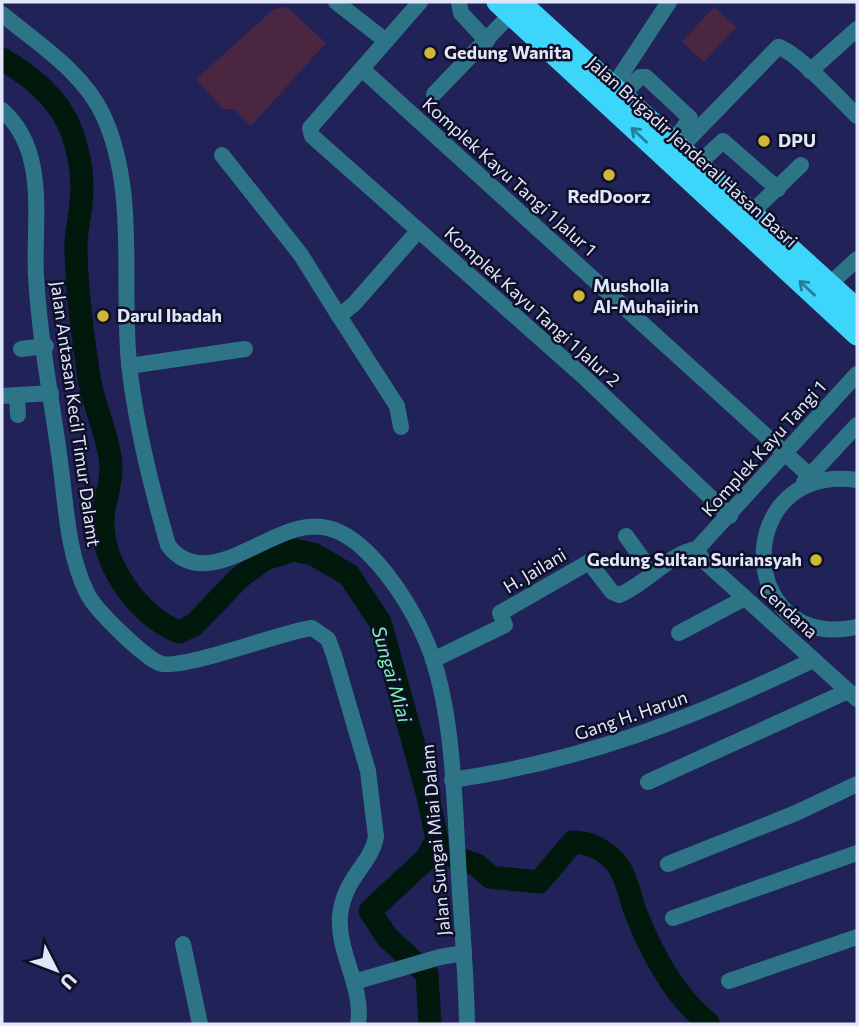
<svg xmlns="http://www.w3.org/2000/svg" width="859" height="1026" font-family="Commissioner,sans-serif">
<rect width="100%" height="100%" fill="#212257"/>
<g fill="#4b2641">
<polygon points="287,7 326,43 251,126 234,109 223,109 196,79 274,9"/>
<polygon points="714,7 736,27 704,62 682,42"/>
</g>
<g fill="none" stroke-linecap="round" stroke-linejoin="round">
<g stroke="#01190c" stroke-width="23">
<path d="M2,59C30,75 59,99 71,130C80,154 84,178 81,203C80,217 76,231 76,245C76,288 83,335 89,378C94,407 109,437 111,466C112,483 104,501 103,519C101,563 138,616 179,632L194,625L239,578L265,559L293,550L313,554L349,575L380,622L428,796L437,840L426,859L370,911L387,937L427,974L430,1024"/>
<path d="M432,849L477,865L490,877L539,882L573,842C591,843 603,849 615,862C626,873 630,897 635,911C651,952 673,995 708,1023"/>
</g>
<g stroke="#2e7487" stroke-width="16">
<polyline points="336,2 386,41"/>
<polyline points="420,2 310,128 312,136 584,377 730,516"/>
<polyline points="459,2 461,13 487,41"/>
<path d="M2,14C38,44 83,72 103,115C138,190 121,283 129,363C135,423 151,486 168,545C201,590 257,539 297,529C326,521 348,533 368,553C395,580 419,619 432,656C453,719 454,794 458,860C461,915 466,969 467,1024"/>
<polyline points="362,69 809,475"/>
<polyline points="810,71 857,29"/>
<polyline points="613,87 669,2"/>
<polyline points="434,94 510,15"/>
<polyline points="622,95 640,77 646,77 690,118 675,140"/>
<path d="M2,110C49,151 33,221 36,275C39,335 51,395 59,454C66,500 66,550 87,593C95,610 142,655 159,663C179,672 280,632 312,628L328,639L334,655L368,771L376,837C371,865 344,877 340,916C337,953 364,987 358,1024"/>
<path d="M680,148L778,47C795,50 843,102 857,116"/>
<polyline points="222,155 301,255 339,316 354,304 418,231"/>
<polyline points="698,164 723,141 778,189"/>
<polyline points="751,213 801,165"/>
<polyline points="830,284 857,259"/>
<polyline points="339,316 397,406 401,427"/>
<polyline points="21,349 46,346"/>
<polyline points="129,366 245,349"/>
<polyline points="2,396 51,393"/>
<polyline points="17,396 18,415"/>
<path d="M857,480C731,462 734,653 857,627"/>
<polyline points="804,482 857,425"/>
<polyline points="626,536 644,561"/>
<polyline points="697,549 857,374"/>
<polyline points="697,549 702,559 857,699"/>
<polyline points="679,633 745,598"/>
<path d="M433,660L505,625L500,613L589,562L612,592L619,595C647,584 668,554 697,549"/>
<path d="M452,780C587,760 691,719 813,660"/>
<polyline points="648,782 848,691"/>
<polyline points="668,864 796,813 857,784"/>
<polyline points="673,918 857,853"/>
<polyline points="183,944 200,1024"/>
<polyline points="729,981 857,937"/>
<polyline points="354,982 440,957 464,953"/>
</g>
<g stroke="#3cd6fb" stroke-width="21">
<polyline points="497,2 857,335"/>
<polyline points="520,2 857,309"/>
</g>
</g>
<defs><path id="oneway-shaft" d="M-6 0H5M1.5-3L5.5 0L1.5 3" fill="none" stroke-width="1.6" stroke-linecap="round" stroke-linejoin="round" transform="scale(1.75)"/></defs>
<g stroke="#277d9c">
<use href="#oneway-shaft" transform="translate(639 135) rotate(-137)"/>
<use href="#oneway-shaft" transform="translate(807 288) rotate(-137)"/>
</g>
<g fill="#d0b837" stroke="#0e1027" stroke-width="2.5">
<circle cx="430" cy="53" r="7"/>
<circle cx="764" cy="141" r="7"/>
<circle cx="609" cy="175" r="7"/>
<circle cx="579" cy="296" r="7"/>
<circle cx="103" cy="316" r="7"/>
<circle cx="816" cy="560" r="7"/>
</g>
<g text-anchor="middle" stroke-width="5" stroke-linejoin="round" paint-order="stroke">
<g font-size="18" font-weight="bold" fill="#e2e6fa" stroke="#0e1027" text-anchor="start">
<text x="444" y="59">Gedung Wanita</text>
<text x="778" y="147">DPU</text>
<text x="609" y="203" text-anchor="middle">RedDoorz</text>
<text x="593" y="292">Musholla<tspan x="593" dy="21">Al-Muhajirin</tspan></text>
<text x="117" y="322">Darul Ibadah</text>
<text x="802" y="566" text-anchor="end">Gedung Sultan Suriansyah</text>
</g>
<g font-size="18" fill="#e2e6fa" stroke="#0e1027">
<text transform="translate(692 152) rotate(42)" y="6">Jalan Brigadir Jenderal Hasan Basri</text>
<text transform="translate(509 177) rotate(42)" y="6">Komplek Kayu Tangi 1 Jalur 1</text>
<text transform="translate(532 307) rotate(42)" y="6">Komplek Kayu Tangi 1 Jalur 2</text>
<text transform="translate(75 414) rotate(82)" y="6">Jalan Antasan Kecil Timur Dalamt</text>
<text transform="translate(764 449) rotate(-48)" y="6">Komplek Kayu Tangi 1</text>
<text transform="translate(535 571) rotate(-31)" y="6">H. Jailani</text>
<text transform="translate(788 611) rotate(42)" y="6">Cendana</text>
<text transform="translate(631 716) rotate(-19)" y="6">Gang H. Harun</text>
<text transform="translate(436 840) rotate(-95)" y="6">Jalan Sungai Miai Dalam</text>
</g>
<g font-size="19" font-style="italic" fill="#80f2b5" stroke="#0e1027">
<text transform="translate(392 674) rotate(74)" y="7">Sungai Miai</text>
</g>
</g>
<rect width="859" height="1026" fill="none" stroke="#e2e6fa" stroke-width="7"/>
<g transform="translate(56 970) rotate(132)" stroke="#0e1027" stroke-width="5" paint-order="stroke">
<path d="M0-5L12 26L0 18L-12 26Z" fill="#e2e6fa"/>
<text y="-10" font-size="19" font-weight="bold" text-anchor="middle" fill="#e2e6fa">U</text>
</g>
</svg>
